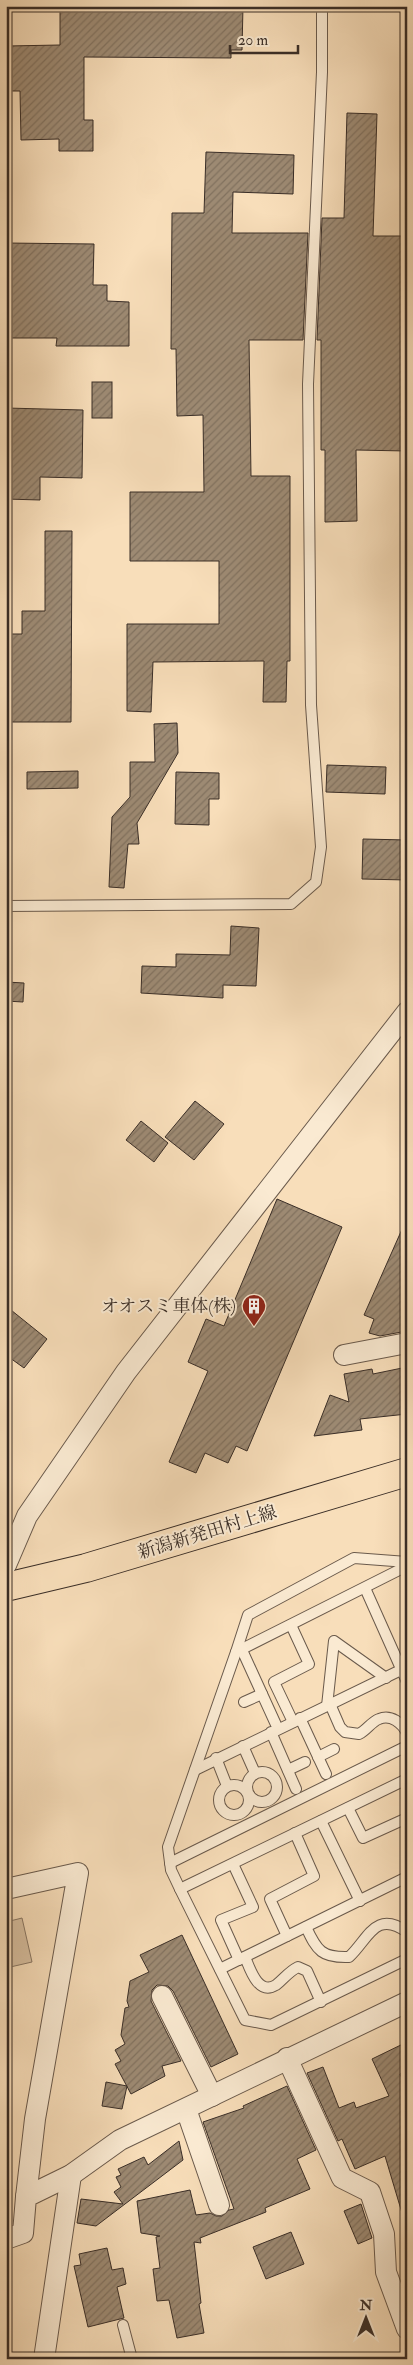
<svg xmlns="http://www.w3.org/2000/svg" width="413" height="2365" font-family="'IM FELL Double Pica','Noto Serif JP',serif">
<defs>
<pattern id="building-hatch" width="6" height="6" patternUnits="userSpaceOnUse" patternTransform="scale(1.25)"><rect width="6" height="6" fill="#9d8a73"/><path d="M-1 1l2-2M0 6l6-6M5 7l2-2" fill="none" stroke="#81715e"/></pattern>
</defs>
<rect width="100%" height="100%" fill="#f8deba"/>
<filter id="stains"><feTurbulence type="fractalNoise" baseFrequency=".004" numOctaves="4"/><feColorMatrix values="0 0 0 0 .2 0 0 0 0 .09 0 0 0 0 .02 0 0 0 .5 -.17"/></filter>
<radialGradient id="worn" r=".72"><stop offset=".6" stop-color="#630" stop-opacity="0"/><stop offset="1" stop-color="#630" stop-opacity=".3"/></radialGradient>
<polygon fill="#d8c0a1" stroke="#897764" points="22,1918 32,1962 6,1968 6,1922"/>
<g fill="url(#building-hatch)" stroke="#3a2e27">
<polygon points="60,6 243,6 242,50 231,50 231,58 84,57 84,120 93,120 93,151 59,151 59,139 21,140 20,91 8,91 7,46 60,45"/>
<polygon points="347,113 377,114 373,236 407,236 407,451 356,450 357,521 325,522 325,450 321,450 321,340 317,340 322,218 344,218"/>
<polygon points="206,152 294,155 293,194 233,192 232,233 308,233 303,340 249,340 251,476 290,476 290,661 287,661 286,702 263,702 264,661 153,662 151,712 127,711 127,624 219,624 219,561 130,561 130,492 204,492 203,415 177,416 176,349 171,349 172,213 204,213"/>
<polygon points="6,243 94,244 93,285 107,285 107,301 129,302 129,346 56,346 57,338 6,338"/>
<rect x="92" y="382" width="20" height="36"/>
<polygon points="6,408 83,410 82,478 40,477 40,500 6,499"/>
<polygon points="45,531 72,531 71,722 6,722 6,634 22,634 22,611 45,611"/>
<polygon points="177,723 178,753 137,823 139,844 128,844 124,888 109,887 112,817 130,797 130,762 155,762 154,724"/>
<polygon points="327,765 386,767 385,794 326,792"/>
<polygon points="78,771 78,788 27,789 27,772"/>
<polygon points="176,772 219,773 219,799 209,799 209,825 175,824"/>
<polygon points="363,839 407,840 407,880 362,879"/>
<polygon points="231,926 259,928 256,986 223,985 223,998 141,993 142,966 176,967 176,954 230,955"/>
<polygon points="6,982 24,983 23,1002 6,1001"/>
<polygon points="195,1101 224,1124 194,1160 165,1137"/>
<polygon points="141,1121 168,1143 154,1162 126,1140"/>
<polygon points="277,1199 342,1227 247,1451 236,1446 228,1463 205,1453 196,1473 169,1462 208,1371 188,1362 206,1319 224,1326"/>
<polygon points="407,1218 407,1331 380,1336 369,1333 374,1319 364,1315"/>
<polygon points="6,1306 47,1339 24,1368 6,1355"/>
<polygon points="407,1367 407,1414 360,1419 362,1430 314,1436 330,1395 349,1402 344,1374 372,1369 373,1374"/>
<polygon points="182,1935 238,2054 211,2067 173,1991 168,1986 157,1985 152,1990 151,2001 181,2061 162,2066 165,2076 131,2094 115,2064 121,2061 115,2050 125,2044 121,2035 125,2008 129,2007 127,2001 130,1981 149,1972 140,1955"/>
<polygon points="407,2042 407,2071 400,2074 407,2090 407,2212 402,2213 385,2156 355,2169 342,2139 338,2141 307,2073 323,2067 339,2108 354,2102 356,2108 389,2096 372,2059"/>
<polygon points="106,2082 127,2086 122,2109 102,2106"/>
<polygon points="287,2086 316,2150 297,2159 310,2189 265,2208 266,2212 200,2238 201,2243 194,2242 201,2303 199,2304 204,2333 177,2338 169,2300 157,2301 153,2269 160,2268 156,2237 160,2236 141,2233 137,2201 190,2190 196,2215 210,2213 216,2216 222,2216 229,2210 234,2209 203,2122 244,2108 243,2106"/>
<polygon points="179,2141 183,2160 96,2226 77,2223 81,2199 123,2204 114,2192 121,2187 116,2177 121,2175 118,2169 144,2157 148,2165"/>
<polygon points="361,2204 372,2238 358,2244 344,2211"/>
<polygon points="291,2232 304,2264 266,2279 253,2247"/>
<polygon points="107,2248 112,2270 123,2268 126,2284 117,2287 124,2318 88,2327 74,2266 81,2265 79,2254"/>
</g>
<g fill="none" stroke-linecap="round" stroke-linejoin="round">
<g stroke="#6a5a4c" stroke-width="12">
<g id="lane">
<polyline points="6,906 291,904 316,882 321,847 311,705 308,384 322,72 322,6"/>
<polyline points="407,1566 236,1652 168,1847 171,1870 180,1889 245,2020 271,2025 407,1959"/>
<polyline points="365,1588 407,1682"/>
<polyline points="291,1625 309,1664 274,1682 293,1722"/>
<polyline points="242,1650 278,1729"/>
<polyline points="236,1652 248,1615 354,1558 407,1562"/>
<polyline points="244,1702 262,1694"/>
<path d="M330,1704L340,1727L345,1732L359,1734C367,1730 371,1722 379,1719C391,1714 402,1723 407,1733"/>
<polyline points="327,1706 334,1641 386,1678"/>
<polyline points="300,1718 326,1774"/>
<polyline points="271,1732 296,1789"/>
<polyline points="243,1746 255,1773"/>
<polyline points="318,1757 334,1749"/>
<polyline points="216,1758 227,1786"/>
<polyline points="195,1770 407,1667"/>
<polyline points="288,1770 305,1762"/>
<circle cx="262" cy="1787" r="15"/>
<circle cx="234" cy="1800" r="15"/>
<polyline points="348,1808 363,1838 407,1818"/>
<polyline points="321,1821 360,1901"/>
<polyline points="170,1863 407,1746"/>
<polyline points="233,1864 253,1907 221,1920 239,1960"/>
<polyline points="180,1889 407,1779"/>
<path d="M306,1927C317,1951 322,1958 349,1957C368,1940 375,1909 407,1932"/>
<polyline points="287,1936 270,1899 314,1876 295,1833"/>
<path d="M245,1957C250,1969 258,1996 276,1985C284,1979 288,1972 298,1967L307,1971L321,2002"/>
<polyline points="220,1969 407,1877"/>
<polyline points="123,2325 132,2359"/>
</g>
</g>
<g stroke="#6a5a4c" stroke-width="22">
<g id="street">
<polyline points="344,1355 407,1343"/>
<polyline points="6,1565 27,1516 126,1372 407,1012"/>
<polyline points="6,1889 78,1873 35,2119 26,2197"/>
<polyline points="162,1996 212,2096"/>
<polyline points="287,2058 342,2178 370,2192 384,2234 386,2272 407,2329"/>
<polyline points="186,2109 219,2205"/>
<polyline points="6,2239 23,2233 26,2197 71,2175 120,2140 407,2002"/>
<polyline points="44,2359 71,2175"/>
</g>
</g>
<g stroke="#3a2e27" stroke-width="30">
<polyline id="primary" points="6,1587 86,1568 407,1472"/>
</g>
<use href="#lane" stroke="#faead2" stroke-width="10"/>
<use href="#street" stroke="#faead2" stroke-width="20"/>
<use href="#primary" stroke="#f8deba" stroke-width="28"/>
</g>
<defs>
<g id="building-pin" transform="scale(1.25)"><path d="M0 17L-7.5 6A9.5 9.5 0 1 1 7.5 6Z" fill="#8f2418" stroke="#faead2"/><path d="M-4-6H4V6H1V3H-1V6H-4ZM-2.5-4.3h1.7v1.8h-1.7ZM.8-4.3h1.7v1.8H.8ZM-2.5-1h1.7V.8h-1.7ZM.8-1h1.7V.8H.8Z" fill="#fff"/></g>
</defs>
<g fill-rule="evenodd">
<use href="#building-pin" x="254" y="1306"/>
</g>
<g text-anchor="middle" stroke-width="4" stroke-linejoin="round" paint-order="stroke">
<g font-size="18" fill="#3a2e27" stroke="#faead2" text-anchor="end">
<text x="236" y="1312">オオスミ車体(株)</text>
</g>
<g font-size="18" fill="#3a2e27" stroke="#faead2">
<text transform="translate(207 1532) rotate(-17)" y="6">新潟新発田村上線</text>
</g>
</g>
<rect width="413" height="2365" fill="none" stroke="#f8deba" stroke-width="25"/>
<rect x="8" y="8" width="398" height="2350" fill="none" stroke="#3a2e27" stroke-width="2.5"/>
<rect x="12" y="12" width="388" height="2340" fill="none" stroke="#3a2e27"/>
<g transform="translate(366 2318)" stroke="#faead2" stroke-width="4" paint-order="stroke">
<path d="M0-4L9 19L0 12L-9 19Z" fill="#3a2e27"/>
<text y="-8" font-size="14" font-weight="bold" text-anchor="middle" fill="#3a2e27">N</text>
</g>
<path d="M230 45v8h68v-8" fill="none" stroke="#3a2e27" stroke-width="2.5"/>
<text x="238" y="45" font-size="15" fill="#3a2e27" stroke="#faead2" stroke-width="4" paint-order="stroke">20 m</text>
<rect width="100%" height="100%" filter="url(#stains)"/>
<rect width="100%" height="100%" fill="url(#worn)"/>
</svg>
